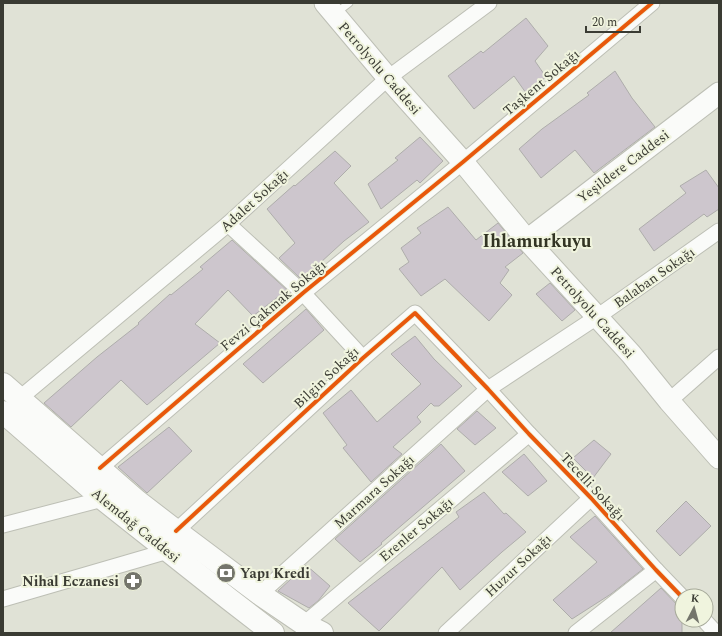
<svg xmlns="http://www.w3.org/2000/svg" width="722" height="636" font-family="Spectral,serif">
<rect width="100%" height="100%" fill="#e0e2d6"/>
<g fill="#cdc6cd" stroke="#aeadab">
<polygon points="526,18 548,46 535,61 546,77 526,93 514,76 474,109 448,76 481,51 483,53"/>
<polygon points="615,71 632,98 655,127 594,173 575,150 541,178 519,149 542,129 589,95 587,93"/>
<polygon points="420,137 443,161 420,183 417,180 381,209 368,184 398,160 395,158"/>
<polygon points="335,151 351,166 334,183 369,222 344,241 308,274 301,279 279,258 295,243 267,209 294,185 295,186"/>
<polygon points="706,170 719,188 719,209 707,217 704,214 654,251 639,229 686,193 680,186"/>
<polygon points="448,207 476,240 498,223 523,253 505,267 509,270 500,283 512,295 489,321 445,279 421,296 399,269 409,262 401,248 421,233 417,228"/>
<polygon points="232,240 287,290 253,316 228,290 195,324 220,343 147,405 121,380 71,427 44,403 97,357 139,324 138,323 170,294 171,295 203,269 200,267"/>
<polygon points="550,283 575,310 562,321 536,294"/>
<polygon points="306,309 324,330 263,383 243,364"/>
<polygon points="415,336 434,359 462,386 439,406 434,406 431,403 417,417 421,422 393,447 402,454 371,482 343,448 347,445 323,413 351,390 377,422 421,384 391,354"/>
<polygon points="477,411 496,428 475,445 457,429"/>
<polygon points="169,427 192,451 147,493 118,467"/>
<polygon points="594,440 611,454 593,478 573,458"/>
<polygon points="441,444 465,471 381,543 382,544 360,562 335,539"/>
<polygon points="524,454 547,481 528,496 502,472"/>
<polygon points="484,492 504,514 506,513 526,532 502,552 460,590 442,567 379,631 348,603 459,517 456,512"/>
<polygon points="686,501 711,526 680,556 656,531"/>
<polygon points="595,516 643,569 611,594 572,619 553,600 597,562 570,537"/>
<polygon points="306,565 330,586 318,601 309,608 278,591"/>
<polygon points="661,588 682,610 682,633 610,633"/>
</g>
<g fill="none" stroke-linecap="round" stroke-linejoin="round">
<g stroke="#bdbfb5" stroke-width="9">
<polyline id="lane" points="336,13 349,3"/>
</g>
<g stroke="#bdbfb5" stroke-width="17">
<g id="street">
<polyline points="228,224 303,293 363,358"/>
<polyline points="20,398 228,224 388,78 489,3"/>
<polyline points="669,401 719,357"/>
<polyline points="100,468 303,293 463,162 652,3"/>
<polyline points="3,525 103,499"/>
<polyline points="176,531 363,358 415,313 488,389 529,434 591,498 656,570 682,597"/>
<polyline points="260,594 488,389 597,317 719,231"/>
<polyline points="3,599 168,551"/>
<polyline points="704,620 716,633"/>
<polyline points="304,624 529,434"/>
<polyline points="446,633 591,498"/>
<polyline points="576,633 656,570"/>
</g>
</g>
<g stroke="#bdbfb5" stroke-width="23">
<g id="secondary">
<polyline points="325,3 388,78 463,162 527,240 631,354 669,401 719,458"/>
<polyline points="527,240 719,93"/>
</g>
</g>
<g stroke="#bdbfb5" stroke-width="24">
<g id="primary">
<polyline points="3,384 137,501 176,531 260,594 304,624 322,633"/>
<polyline points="3,412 103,499 229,599 273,633"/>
</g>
</g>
<use href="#lane" stroke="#fafbf9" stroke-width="7"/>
<use href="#street" stroke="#fafbf9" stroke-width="15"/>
<use href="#secondary" stroke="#fafbf9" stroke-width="21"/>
<use href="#primary" stroke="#fafbf9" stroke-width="22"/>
<g stroke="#f0f4de" stroke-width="6">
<g id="cycleway">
<polyline points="100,468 303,293 463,162 652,3"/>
<polyline points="176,531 363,358 415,313 488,389 529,434 591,498 656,570 682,597"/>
</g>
</g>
<use href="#cycleway" stroke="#e8590c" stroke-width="4"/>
</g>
<defs>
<g id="bank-disc" transform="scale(1)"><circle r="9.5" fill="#74756c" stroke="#f0f4de"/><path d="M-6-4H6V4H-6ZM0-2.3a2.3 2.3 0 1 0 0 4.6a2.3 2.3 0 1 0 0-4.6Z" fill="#fff"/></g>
<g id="pharmacy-disc" transform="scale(1)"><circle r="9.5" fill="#74756c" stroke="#f0f4de"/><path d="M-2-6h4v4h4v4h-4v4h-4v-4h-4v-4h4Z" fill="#fff"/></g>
</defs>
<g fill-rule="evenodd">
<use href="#bank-disc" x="226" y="573"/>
<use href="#pharmacy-disc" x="133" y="581"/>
</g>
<g text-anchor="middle" stroke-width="4" stroke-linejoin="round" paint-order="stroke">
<g font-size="14" fill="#3a3b33" stroke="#f0f4de">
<text transform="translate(380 68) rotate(49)" y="5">Petrolyolu Caddesi</text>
<text transform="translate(541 82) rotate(-40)" y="5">Taşkent Sokağı</text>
<text transform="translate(623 166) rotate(-37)" y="5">Yeşildere Caddesi</text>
<text transform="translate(254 200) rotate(-42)" y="5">Adalet Sokağı</text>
<text transform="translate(654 277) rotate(-35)" y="5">Balaban Sokağı</text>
<text transform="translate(273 305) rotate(-40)" y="5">Fevzi Çakmak Sokağı</text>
<text transform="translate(593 312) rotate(48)" y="5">Petrolyolu Caddesi</text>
<text transform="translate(326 377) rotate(-43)" y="5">Bilgin Sokağı</text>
<text transform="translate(593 486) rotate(47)" y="5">Tecelli Sokağı</text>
<text transform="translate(374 491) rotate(-42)" y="5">Marmara Sokağı</text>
<text transform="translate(136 525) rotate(39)" y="5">Alemdağ Caddesi</text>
<text transform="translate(416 529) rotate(-40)" y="5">Erenler Sokağı</text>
<text transform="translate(518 565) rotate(-43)" y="5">Huzur Sokağı</text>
</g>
<g font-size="14" font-weight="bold" fill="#3a3b33" stroke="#f0f4de" text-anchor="start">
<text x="240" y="578">Yapı Kredi</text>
<text x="119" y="586" text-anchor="end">Nihal Eczanesi</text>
</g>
<g font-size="18" font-weight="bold" fill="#323423" stroke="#f0f4de">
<text x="537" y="247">Ihlamurkuyu</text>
</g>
</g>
<rect width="722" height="636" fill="none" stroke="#3a3b33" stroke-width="8"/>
<g transform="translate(694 608) rotate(6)"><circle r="19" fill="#f0f4de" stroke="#a7aa9a"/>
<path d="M0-3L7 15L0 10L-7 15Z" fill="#74756c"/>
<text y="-6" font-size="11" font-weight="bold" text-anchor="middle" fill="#3a3b33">K</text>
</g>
<path d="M586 26v6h54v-6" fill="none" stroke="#3a3b33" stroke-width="2"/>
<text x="592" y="26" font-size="12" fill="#3a3b33" stroke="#f0f4de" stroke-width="3" paint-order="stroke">20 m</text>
</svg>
